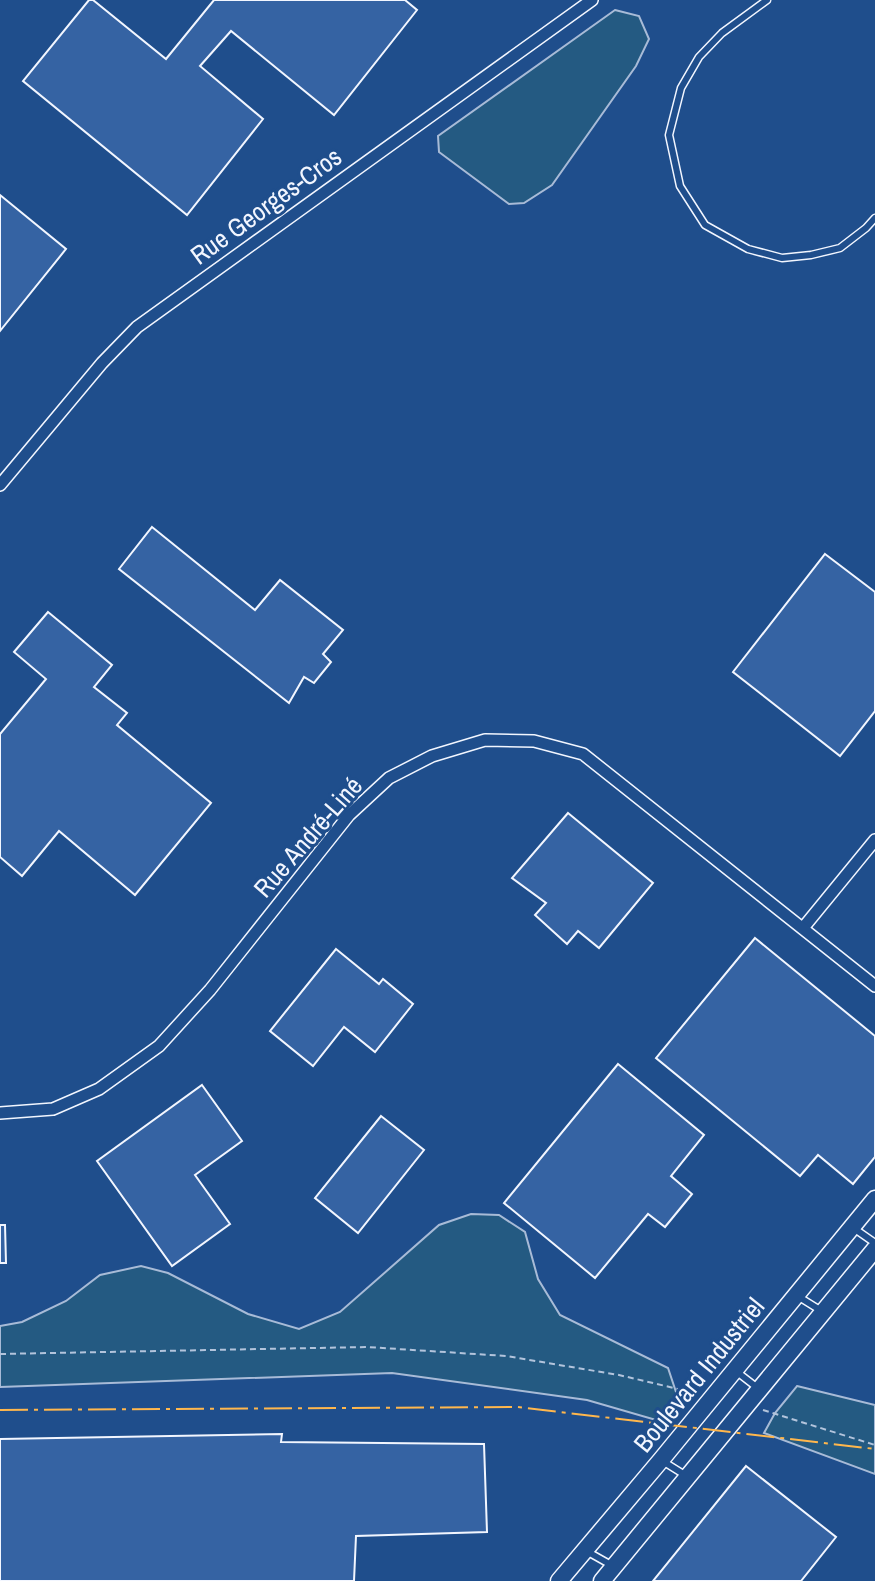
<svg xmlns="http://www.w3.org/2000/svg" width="875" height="1581" font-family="'Archivo Narrow',sans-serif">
<rect width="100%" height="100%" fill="#1f4e8c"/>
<g fill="#245a82" stroke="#a8bbd7" stroke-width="2">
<polygon points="615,10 639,16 649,39 636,66 552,185 524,203 509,204 439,152 438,136"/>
<polygon points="471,1214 499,1215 525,1232 538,1279 560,1315 668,1368 680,1404 668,1418 656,1420 587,1400 392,1373 0,1387 0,1326 22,1322 66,1301 100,1275 141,1266 168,1273 248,1314 299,1329 340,1312 439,1225"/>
<polygon points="797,1386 875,1405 875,1474 764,1433 775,1413"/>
</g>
<g fill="#3563a3" stroke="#f2f6ff" stroke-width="2">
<polygon points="89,0 93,0 166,59 214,0 405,0 417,10 334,115 231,31 200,66 263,119 187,215 23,81"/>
<polygon points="0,195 66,249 0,331"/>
<polygon points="152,527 255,610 280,580 343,630 323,654 331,662 314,683 304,677 289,703 119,569"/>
<polygon points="825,554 875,592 875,711 840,756 733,672"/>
<polygon points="48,612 112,665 94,687 127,713 117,725 211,803 135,895 59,831 22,876 0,857 0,734 46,679 14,652"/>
<polygon points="568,813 653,883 599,948 578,931 567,944 535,915 546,903 512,878"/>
<polygon points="755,938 875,1036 875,1157 853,1184 818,1155 800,1176 656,1058"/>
<polygon points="336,949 379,984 383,979 413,1004 375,1052 344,1027 313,1066 270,1031"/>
<polygon points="618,1064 704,1135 671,1176 692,1194 665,1227 648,1214 595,1278 504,1203"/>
<polygon points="202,1085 242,1141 195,1175 230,1224 172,1266 97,1161"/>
<polygon points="381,1116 424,1150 358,1233 315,1198"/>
<polygon points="0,1225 5,1225 6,1263 0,1263"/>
<polygon points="282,1434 281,1442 484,1444 487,1532 356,1536 354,1581 0,1581 0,1439"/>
<polygon points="746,1466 836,1537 801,1581 653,1581"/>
</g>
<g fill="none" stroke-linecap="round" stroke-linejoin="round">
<g stroke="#f2f6ff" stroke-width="9">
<g id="lane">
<polyline points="767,0 722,33 699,57 681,88 669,135 680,186 705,225 748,249 782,258 811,255 840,248 866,228 875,218"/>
<polyline points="852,1227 875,1243"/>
<polyline points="799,1297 820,1310"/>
<polyline points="737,1372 759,1389"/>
<polyline points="664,1462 685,1475"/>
<polyline points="588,1552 613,1566"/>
</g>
</g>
<g stroke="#f2f6ff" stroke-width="14">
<g id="street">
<polyline points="0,485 102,363 137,327 592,0"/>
<polyline points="803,928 875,840"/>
<polyline points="0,1113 53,1109 99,1089 159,1046 210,990 349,815 389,778 432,756 485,740 534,741 583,754 875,986"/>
</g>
</g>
<g stroke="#f2f6ff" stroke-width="19">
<g id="secondary">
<polyline points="559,1581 661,1460 875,1199"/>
<polyline points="602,1581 875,1249"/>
</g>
</g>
<g stroke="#b3c4dc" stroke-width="2" stroke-dasharray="6 4" stroke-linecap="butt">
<polyline points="0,1354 367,1347 506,1356 619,1375 695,1393"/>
<polyline points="763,1410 875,1445"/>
</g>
<use href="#lane" stroke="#1f4e8c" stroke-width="6"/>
<use href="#street" stroke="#1f4e8c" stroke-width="11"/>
<use href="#secondary" stroke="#1f4e8c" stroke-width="16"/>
<polyline stroke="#ffb74d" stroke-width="2" stroke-dasharray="28 6 4 6" stroke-linecap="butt" points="0,1410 517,1407 875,1449"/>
</g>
<g text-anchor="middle" stroke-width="6" stroke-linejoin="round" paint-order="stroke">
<g font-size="26" fill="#f2f6ff" stroke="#1f4e8c">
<text transform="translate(266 206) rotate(-36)" y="9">Rue Georges-Cros</text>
<text transform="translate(308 837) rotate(-49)" y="9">Rue André-Liné</text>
<text transform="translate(699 1375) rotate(-51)" y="9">Boulevard Industriel</text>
</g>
</g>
</svg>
